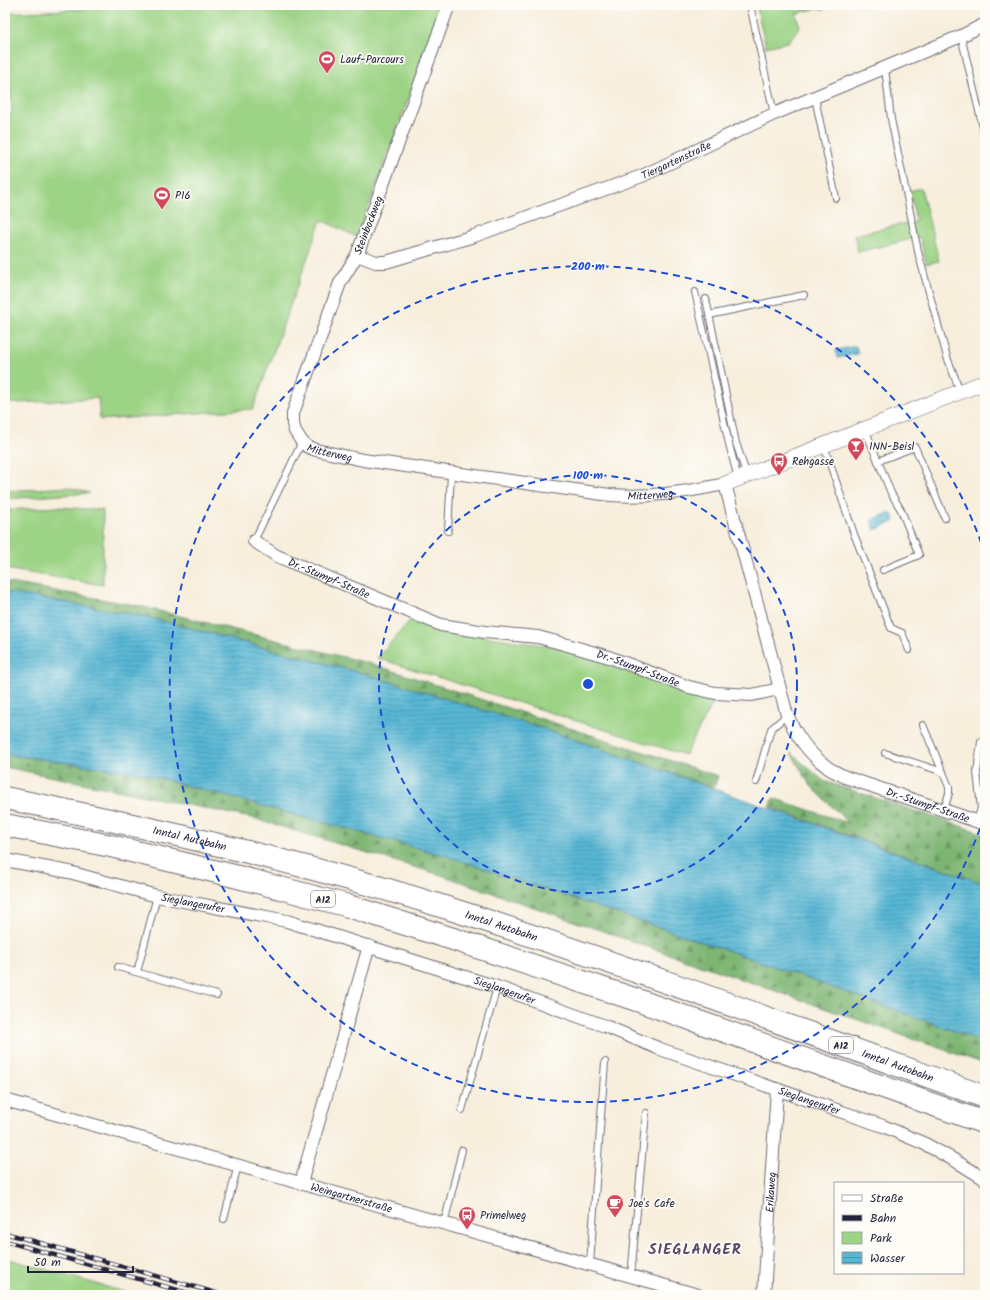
<svg xmlns="http://www.w3.org/2000/svg" width="990" height="1300" font-family="Kalam,sans-serif">
<defs>
<pattern id="grass-dots" width="8" height="8" patternUnits="userSpaceOnUse"><rect width="8" height="8" fill="#9cd385"/><path d="M2 2h.1M6 6h.1" fill="none" stroke="#86b574" stroke-width="1.8" stroke-linecap="round"/></pattern>
<pattern id="forest-firs" width="22" height="20" patternUnits="userSpaceOnUse"><rect width="22" height="20" fill="#7db572"/><path d="M5 1l3.5 6h-7zM16 11l3.5 6h-7z" fill="#66935f"/></pattern>
<pattern id="water-rules" width="6" height="5" patternUnits="userSpaceOnUse"><rect width="6" height="5" fill="#57b7d5"/><path d="M0 2.5h6" fill="none" stroke="#4894ae"/></pattern>
</defs>
<rect width="100%" height="100%" fill="#fdfcf7"/>
<filter id="ink" filterUnits="userSpaceOnUse"><feTurbulence type="fractalNoise" baseFrequency=".025" numOctaves="2"/><feDisplacementMap in="SourceGraphic" scale="8" xChannelSelector="R" yChannelSelector="G"/><feConvolveMatrix kernelMatrix="1 2 1 2 8 2 1 2 1" color-interpolation-filters="sRGB"/></filter>
<filter id="wash" filterUnits="userSpaceOnUse"><feTurbulence type="fractalNoise" baseFrequency=".012" numOctaves="4" result="noise"/><feDisplacementMap in="SourceGraphic" scale="16" xChannelSelector="R" yChannelSelector="G"/><feGaussianBlur stdDeviation="0.9" result="paint"/><feColorMatrix in="noise" values="0 0 0 0 0 0 0 0 0 0 0 0 0 0 0 0 0 1.4 0 .05"/><feComposite in="paint" operator="in"/></filter>
<g filter="url(#wash)">
<rect width="100%" height="100%" fill="#f7eedc"/>
<polygon fill="url(#grass-dots)" stroke="#5f7a60" points="67,487 90,493 5,499 5,491"/>
<g fill="url(#forest-firs)" stroke="#506c56">
<polygon points="5,582 140,606 372,664 718,776 714,788 541,728 365,674 143,616 5,592"/>
<polygon points="791,753 824,781 985,834 985,884 770,807 773,798 848,823 810,785"/>
<polygon points="5,754 141,773 447,856 744,956 985,1042 985,1064 447,877 256,819 5,767"/>
</g>
<g fill="#9cd385" stroke="#5f7a60">
<polygon points="92,5 443,5 357,237 321,220 253,409 100,420 98,398 5,404 5,115 12,114 6,13 86,9 92,8"/>
<polygon points="756,5 835,5 824,9 817,8 796,14 800,27 788,42 766,47"/>
<polygon points="921,188 939,261 926,264 920,237 858,252 854,235 916,221 910,191"/>
<polygon points="57,507 103,510 103,585 5,569 5,510"/>
<polygon points="412,618 442,630 563,648 714,701 685,755 377,658"/>
<polygon points="5,1258 135,1295 18,1295 5,1291"/>
</g>
<g fill="url(#water-rules)" stroke="#3c6c88">
<polygon points="856,346 858,354 837,358 836,350"/>
<polygon points="891,512 895,521 875,530 871,520"/>
<polygon points="5,592 143,616 365,674 541,728 985,884 985,1042 744,956 447,856 141,773 5,754"/>
</g>
</g>
<g filter="url(#ink)">
<g fill="none" stroke-linecap="round" stroke-linejoin="round">
<g stroke="#6d6973" stroke-width="8">
<g id="service">
<polyline points="750,5 774,114"/>
<polyline points="961,36 985,136"/>
<polyline points="885,68 891,119 919,256 947,357 960,391"/>
<polyline points="815,98 836,198"/>
<polyline points="695,292 729,444 738,479"/>
<polyline points="706,299 736,443 747,476"/>
<polyline points="709,315 804,295"/>
<polyline points="865,429 891,493 901,510 919,555 883,570"/>
<polyline points="824,446 854,534 891,628 902,633 909,650"/>
<polyline points="878,461 915,447 945,518"/>
<polyline points="448,531 451,473"/>
<polyline points="254,541 302,442"/>
<polyline points="923,725 949,787 949,793 944,810"/>
<polyline points="885,753 943,772"/>
<polyline points="756,782 771,729 787,715"/>
<polyline points="977,821 981,808 977,772 981,742"/>
<polyline points="118,967 217,995"/>
<polyline points="137,972 157,896"/>
<polyline points="462,1110 497,987"/>
<polyline points="224,1219 238,1165"/>
<polyline points="444,1224 462,1150"/>
<polyline points="590,1264 605,1062"/>
<polyline points="631,1276 646,1113"/>
</g>
</g>
<g stroke="#6d6973" stroke-width="14">
<g id="minor">
<path id="s1" d="M449,5L357,255L340,283L293,413V424L295,431L302,442L308,447L316,450L363,460L610,495C649,498 687,492 725,484L787,715C796,735 808,753 826,766C831,771 839,773 845,777L985,824"/>
<path id="s2" d="M357,255L376,262H386L474,236L642,176L774,114L961,36L985,24"/>
<path id="s3" d="M254,541L277,556L441,625L485,632L538,637L564,644L609,657L689,687L715,693L752,695L779,689"/>
<path id="s4" d="M5,860L69,872L157,896L287,921L497,987L605,1026L660,1049L883,1126L925,1144L954,1160L985,1179"/>
<path id="s5" d="M5,1100L698,1295"/>
<polyline points="301,1183 369,946"/>
<path id="s6" d="M764,1295L777,1089"/>
</g>
</g>
<g stroke="#6d6973" stroke-width="16">
<polyline id="tertiary" points="725,484 985,382"/>
</g>
<g stroke="#6d6973" stroke-width="24">
<g id="motorway">
<path id="s7" d="M5,798C158,829 311,864 460,912C636,969 811,1034 985,1097"/>
<polyline points="5,825 111,846 238,877 345,905 453,939 634,999 985,1123"/>
</g>
</g>
<use href="#service" stroke="#fff" stroke-width="6"/>
<use href="#minor" stroke="#fff" stroke-width="12"/>
<use href="#tertiary" stroke="#fff" stroke-width="15"/>
<use href="#motorway" stroke="#fff" stroke-width="22"/>
<g stroke="#22223b" stroke-width="4.5">
<g id="rail">
<polyline points="5,1233 223,1295"/>
<polyline points="5,1241 195,1295"/>
</g>
</g>
<use href="#rail" stroke="#fdfcf7" stroke-width="3" stroke-dasharray="9" stroke-linecap="butt"/>
</g>
</g>
<g fill="none" stroke="#1d4ed8" stroke-width="2" stroke-dasharray="7 5">
<circle cx="588" cy="684" r="209"/>
<path d="M984 817A418 418 0 1 1 984 551"/>
</g>
<defs>
<g id="stadium-pin" transform="scale(0.9)"><path d="M0 17L-7.5 6A9.5 9.5 0 1 1 7.5 6Z" fill="#d1495b" stroke="#fdfcf7"/><path d="M0-5a6.5 5 0 1 0 0 10a6.5 5 0 1 0 0-10ZM-3.5-1.8h7v3.6h-7Z" fill="#fff"/></g>
<g id="bar-pin" transform="scale(0.9)"><path d="M0 17L-7.5 6A9.5 9.5 0 1 1 7.5 6Z" fill="#d1495b" stroke="#fdfcf7"/><path d="M-6-5H6L.8 .8V4.5H3.5V6h-7V4.5H-.8V.8Z" fill="#fff"/></g>
<g id="bus-pin" transform="scale(0.9)"><path d="M0 17L-7.5 6A9.5 9.5 0 1 1 7.5 6Z" fill="#d1495b" stroke="#fdfcf7"/><path d="M-5-6H5V4H4V6H2V4H-2V6H-4V4H-5ZM-3.5-4V0h7V-4ZM-3.5 1.2v1.5H-2V1.2ZM2 1.2v1.5H3.5V1.2Z" fill="#fff"/></g>
<g id="cafe-pin" transform="scale(0.9)"><path d="M0 17L-7.5 6A9.5 9.5 0 1 1 7.5 6Z" fill="#d1495b" stroke="#fdfcf7"/><path d="M-5.5-4.5H6V0H3Q3 3.5 0 3.5H-2.5Q-5.5 3.5-5.5 0ZM3-3.2v2h1.7v-2ZM-6 4.5H4V6H-6Z" fill="#fff"/></g>
</defs>
<g fill-rule="evenodd">
<use href="#stadium-pin" x="327" y="59"/>
<use href="#stadium-pin" x="162" y="195"/>
<use href="#bar-pin" x="856" y="446"/>
<use href="#bus-pin" x="779" y="461"/>
<use href="#cafe-pin" x="615" y="1203"/>
<use href="#bus-pin" x="467" y="1215"/>
</g>
<g text-anchor="middle" stroke-width="3.5" stroke-linejoin="round" paint-order="stroke">
<g fill="#fdfcf7" stroke="#646373" stroke-width="1">
<rect x="311" y="891" width="24" height="16" rx="3"/>
<rect x="829" y="1037" width="24" height="16" rx="3"/>
</g>
<g font-size="10" font-weight="bold" fill="#22223b">
<text x="323" y="903">A12</text>
<text x="841" y="1049">A12</text>
</g>
<g font-size="11" fill="#22223b" stroke="#fdfcf7" text-anchor="start">
<text x="340" y="63">Lauf-Parcours</text>
<text x="175" y="199">P16</text>
<text x="869" y="450">INN-Beisl</text>
<text x="792" y="465">Rehgasse</text>
<text x="628" y="1207">Joe's Cafe</text>
<text x="480" y="1219">Primelweg</text>
</g>
<g font-size="11" fill="#22223b" stroke="#fdfcf7">
<text dy="4" stroke="none"><textPath href="#s2" startOffset="338">Tiergartenstraße</textPath></text>
<text transform="translate(368 225) rotate(-69)" y="4">Steinbockweg</text>
<text dy="4" stroke="none"><textPath href="#s1" startOffset="499">Mitterweg</textPath></text>
<text dy="4" stroke="none"><textPath href="#s1" startOffset="823">Mitterweg</textPath></text>
<text dy="4" stroke="none"><textPath href="#s3" startOffset="84">Dr.-Stumpf-Straße</textPath></text>
<text dy="4" stroke="none"><textPath href="#s3" startOffset="408">Dr.-Stumpf-Straße</textPath></text>
<text dy="4" stroke="none"><textPath href="#s1" startOffset="1312">Dr.-Stumpf-Straße</textPath></text>
<text dy="4" stroke="none"><textPath href="#s7" startOffset="189">Inntal Autobahn</textPath></text>
<text dy="4" stroke="none"><textPath href="#s4" startOffset="193">Sieglangerufer</textPath></text>
<text dy="4" stroke="none"><textPath href="#s7" startOffset="513">Inntal Autobahn</textPath></text>
<text dy="4" stroke="none"><textPath href="#s4" startOffset="517">Sieglangerufer</textPath></text>
<text dy="4" stroke="none"><textPath href="#s7" startOffset="933">Inntal Autobahn</textPath></text>
<text dy="4" stroke="none"><textPath href="#s4" startOffset="841">Sieglangerufer</textPath></text>
<text dy="4" stroke="none"><textPath href="#s6" startOffset="103">Erikaweg</textPath></text>
<text dy="4" stroke="none"><textPath href="#s5" startOffset="360">Weingartnerstraße</textPath></text>
</g>
<g font-size="15" font-weight="bold" letter-spacing="1" fill="#5d4a67" stroke="#fdfcf7">
<text x="695" y="1254">SIEGLANGER</text>
</g>
</g>
<circle cx="588" cy="684" r="6" fill="#1d4ed8" stroke="#fdfcf7" stroke-width="2"/>
<g font-size="12" text-anchor="middle" font-weight="bold" fill="#1d4ed8" stroke="#fdfcf7" stroke-width="3.5" stroke-linejoin="round" paint-order="stroke">
<text x="588" y="270">200 m</text>
<text x="588" y="479">100 m</text>
</g>
<rect width="990" height="1300" fill="none" stroke="#fdfcf7" stroke-width="20"/>
<rect x="834" y="1182" width="130" height="92" fill="#fdfcf7" stroke="#a5a5ac"/>
<rect x="842" y="1195" width="20" height="6" fill="#ffffff" stroke="#a5a5ac"/>
<text x="870" y="1202" font-size="12" fill="#22223b">Straße</text>
<rect x="842" y="1215" width="20" height="6" fill="#22223b" stroke="#a5a5ac"/>
<text x="870" y="1222" font-size="12" fill="#22223b">Bahn</text>
<rect x="842" y="1232" width="20" height="12" fill="#9cd385" stroke="#a5a5ac"/>
<text x="870" y="1242" font-size="12" fill="#22223b">Park</text>
<rect x="842" y="1252" width="20" height="12" fill="url(#water-rules)" stroke="#a5a5ac"/>
<text x="870" y="1262" font-size="12" fill="#22223b">Wasser</text>
<path d="M28 1266v6h105v-6" fill="none" stroke="#22223b" stroke-width="2"/>
<text x="34" y="1266" font-size="12" fill="#22223b" stroke="#fdfcf7" stroke-width="3" paint-order="stroke">50 m</text>
</svg>
